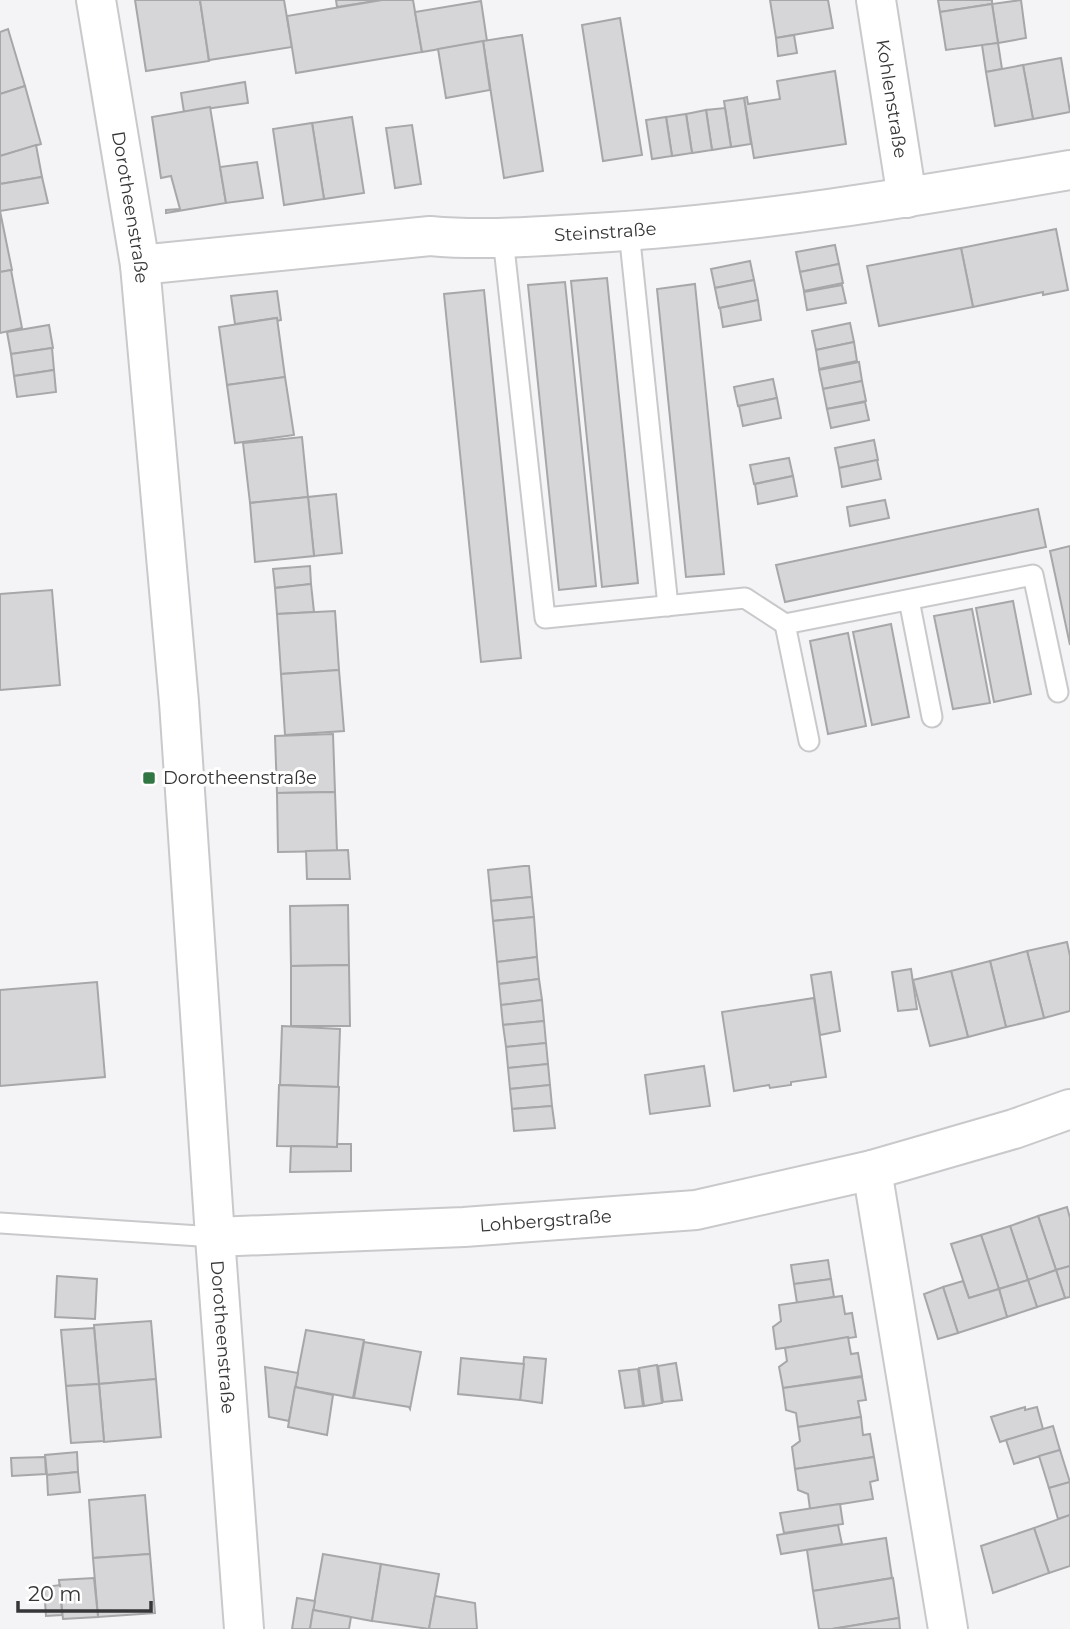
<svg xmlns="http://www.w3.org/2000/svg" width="1070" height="1629" font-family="Montserrat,sans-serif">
<rect width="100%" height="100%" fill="#f4f4f7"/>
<g fill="#d6d5d8" stroke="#a7a6a9" stroke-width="2">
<polygon points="135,0 200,0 209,61 146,71"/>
<polygon points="200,0 284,0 292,47 209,60"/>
<polygon points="336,0 382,0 337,7"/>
<polygon points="382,0 413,0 422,52 296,73 287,16"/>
<polygon points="770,0 828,0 833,28 776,38"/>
<polygon points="938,0 992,0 992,4 940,12"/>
<polygon points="1021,0 1026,38 998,43 992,4"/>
<polygon points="481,1 487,41 422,52 415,12"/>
<polygon points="992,4 998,43 946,50 940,12"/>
<polygon points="620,18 642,155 603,161 582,25"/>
<polygon points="8,29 25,86 0,94 0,32"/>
<polygon points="522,35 543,171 504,178 483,41"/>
<polygon points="794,35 797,53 778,56 776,38"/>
<polygon points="483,41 490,90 446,98 438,49"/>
<polygon points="998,43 1002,69 986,72 982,45"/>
<polygon points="1061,58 1070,112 1033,119 1023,65"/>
<polygon points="1023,65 1033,119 995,126 986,72"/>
<polygon points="835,71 846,144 754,158 744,98 747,97 748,104 780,99 777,81"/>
<polygon points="245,82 248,103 184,112 181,93"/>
<polygon points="25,86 41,144 0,156 0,94"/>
<polygon points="744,98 751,144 731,147 724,101"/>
<polygon points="210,107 226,203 166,213 166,210 180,209 171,176 161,178 152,117"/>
<polygon points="725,108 731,147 712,150 706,110"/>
<polygon points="706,110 712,150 692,153 686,114"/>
<polygon points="686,114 692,153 672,156 666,117"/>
<polygon points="352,117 364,193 324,199 312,123"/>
<polygon points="666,117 672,156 652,159 646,120"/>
<polygon points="312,123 324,199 284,205 273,129"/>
<polygon points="412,125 421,184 395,188 386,128"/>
<polygon points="36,145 42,177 0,184 0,156"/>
<polygon points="257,162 263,198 226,203 220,167"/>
<polygon points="42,177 48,203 0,211 0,184"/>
<polygon points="0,211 12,270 0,272"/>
<polygon points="1056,229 1068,290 1043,295 1043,292 973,307 961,248"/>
<polygon points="835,245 839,264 800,272 796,252"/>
<polygon points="961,248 973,307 879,326 867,266"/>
<polygon points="750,261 754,280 715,288 711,269"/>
<polygon points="839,264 843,283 804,291 800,272"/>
<polygon points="11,270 22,328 0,333 0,272"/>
<polygon points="607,278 638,583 602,587 571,281"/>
<polygon points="754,280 758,300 719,308 715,288"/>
<polygon points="565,282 596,586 559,590 528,285"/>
<polygon points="695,284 724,574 686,577 657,289"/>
<polygon points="842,285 846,303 807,310 804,292"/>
<polygon points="484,290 521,658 481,662 444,294"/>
<polygon points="277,291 281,320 277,321 277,318 235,324 231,296"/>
<polygon points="758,300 761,320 723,327 720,308"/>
<polygon points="277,318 285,377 227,385 219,327"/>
<polygon points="850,323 854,342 816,350 812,331"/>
<polygon points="49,325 53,348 11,354 7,332"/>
<polygon points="854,342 857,361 819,369 816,350"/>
<polygon points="52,348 54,370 14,376 11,354"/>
<polygon points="859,362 862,381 823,389 819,370"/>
<polygon points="54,370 56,392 17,397 14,376"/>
<polygon points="285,377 294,435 235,443 227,385"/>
<polygon points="773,379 777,398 738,406 734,387"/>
<polygon points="862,381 866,401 827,409 823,389"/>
<polygon points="777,398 781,418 743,426 739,406"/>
<polygon points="865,402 869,420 831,428 827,409"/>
<polygon points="302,437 308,497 250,503 243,443"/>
<polygon points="874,440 878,460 839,468 835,448"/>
<polygon points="789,458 793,476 754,484 750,465"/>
<polygon points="877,460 881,479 842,487 839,468"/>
<polygon points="793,476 797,496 758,504 755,484"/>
<polygon points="336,494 342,553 314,556 308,497"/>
<polygon points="308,497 314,556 255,562 250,503"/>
<polygon points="885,500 889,518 850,526 847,507"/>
<polygon points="1038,509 1046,547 785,602 776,565"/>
<polygon points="1070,546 1070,645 1050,551"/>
<polygon points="310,566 311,584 275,588 273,569"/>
<polygon points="311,584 314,612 277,614 275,588"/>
<polygon points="52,590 60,685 0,690 0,594"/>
<polygon points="1013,601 1031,694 994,702 976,608"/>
<polygon points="972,609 990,703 953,709 934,616"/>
<polygon points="335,611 339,670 281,674 277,614"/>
<polygon points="891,624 909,717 872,725 853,632"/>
<polygon points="848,633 866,726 828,734 810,641"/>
<polygon points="339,670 344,731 285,735 281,674"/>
<polygon points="333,734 335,792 277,793 275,736"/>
<polygon points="335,792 337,851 278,852 277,793"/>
<polygon points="348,850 350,879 307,879 306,851"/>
<polygon points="524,866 529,866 532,897 491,901 488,870"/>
<polygon points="532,897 534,917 493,921 491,901"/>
<polygon points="348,905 349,965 291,966 290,906"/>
<polygon points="534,917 537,957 497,962 493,921"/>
<polygon points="1067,942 1070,956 1070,1011 1044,1018 1027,951"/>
<polygon points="1027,951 1044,1018 1006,1027 990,961"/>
<polygon points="537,957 539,979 499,984 497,962"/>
<polygon points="990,961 1006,1027 968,1037 951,971"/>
<polygon points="349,965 350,1026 291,1026 291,966"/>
<polygon points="911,969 917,1009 898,1011 892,972"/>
<polygon points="951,971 968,1037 930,1046 913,980"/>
<polygon points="831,972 840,1031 820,1035 811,975"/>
<polygon points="539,979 542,1000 501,1005 499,984"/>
<polygon points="97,982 105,1077 0,1086 0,990"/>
<polygon points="814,998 826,1077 791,1082 791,1085 770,1088 769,1085 734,1091 722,1012"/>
<polygon points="542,1000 544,1021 503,1025 501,1005"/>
<polygon points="544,1021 546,1043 506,1047 503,1025"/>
<polygon points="282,1026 340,1029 338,1087 280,1085"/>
<polygon points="546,1043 548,1064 508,1068 506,1047"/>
<polygon points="548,1064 550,1085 510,1089 508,1068"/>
<polygon points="704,1066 710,1106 650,1114 645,1075"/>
<polygon points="279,1085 339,1087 337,1147 277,1146"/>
<polygon points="550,1085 552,1106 512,1109 510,1089"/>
<polygon points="552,1106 555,1128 514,1131 512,1109"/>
<polygon points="337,1144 351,1144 351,1171 290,1172 291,1146 337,1147"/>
<polygon points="1067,1207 1070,1218 1070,1266 1056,1270 1038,1216"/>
<polygon points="1038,1216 1056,1270 1028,1280 1010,1226"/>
<polygon points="1010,1226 1028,1280 999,1289 981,1235"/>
<polygon points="981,1235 999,1289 969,1298 951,1244"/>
<polygon points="828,1260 831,1279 794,1284 791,1265"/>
<polygon points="1070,1266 1070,1297 1065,1298 1056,1270"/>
<polygon points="1056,1270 1065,1298 1037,1307 1028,1280"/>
<polygon points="57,1276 97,1279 95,1319 55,1317"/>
<polygon points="831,1279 834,1297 797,1303 794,1284"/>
<polygon points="1028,1280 1037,1307 1007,1317 999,1289"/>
<polygon points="963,1281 969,1298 999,1289 1007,1317 958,1333 943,1287"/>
<polygon points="943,1287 958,1333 938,1339 924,1294"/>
<polygon points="842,1296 845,1314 852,1313 856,1337 776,1349 773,1327 781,1321 779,1305"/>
<polygon points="151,1321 156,1379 99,1384 94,1325"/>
<polygon points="94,1328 99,1384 66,1386 61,1330"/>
<polygon points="306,1330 364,1340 353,1398 295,1387"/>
<polygon points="848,1337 851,1354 858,1353 862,1376 783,1388 779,1367 787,1361 785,1348"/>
<polygon points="364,1342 421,1352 410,1409 409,1407 354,1398"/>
<polygon points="524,1357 546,1359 542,1403 520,1400"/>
<polygon points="461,1358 524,1364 520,1400 458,1394"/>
<polygon points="676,1363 682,1400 663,1402 658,1366"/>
<polygon points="657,1365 662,1403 644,1406 639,1368"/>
<polygon points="265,1367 298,1373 289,1421 269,1417"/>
<polygon points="638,1369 643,1406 625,1408 619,1371"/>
<polygon points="862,1377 866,1400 858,1401 861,1417 798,1427 796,1413 786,1410 783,1388"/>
<polygon points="156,1379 161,1437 104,1442 99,1384"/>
<polygon points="99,1384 104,1441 71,1443 66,1386"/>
<polygon points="295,1387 333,1395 327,1435 288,1427"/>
<polygon points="1025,1407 1025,1410 1037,1407 1043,1429 1000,1442 991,1417"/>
<polygon points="861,1417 863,1435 870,1434 874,1457 795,1469 792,1447 800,1441 798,1427"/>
<polygon points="1053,1426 1060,1450 1014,1464 1006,1440"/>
<polygon points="1060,1450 1070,1482 1049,1488 1039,1456"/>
<polygon points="77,1452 78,1472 47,1475 45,1455"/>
<polygon points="45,1457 46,1474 12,1476 11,1458"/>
<polygon points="874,1457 878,1480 870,1482 873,1499 810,1509 808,1494 798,1490 795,1469"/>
<polygon points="78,1472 80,1492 48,1495 47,1475"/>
<polygon points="1070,1482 1070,1515 1058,1519 1049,1488"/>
<polygon points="145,1495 150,1554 93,1558 89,1500"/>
<polygon points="840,1504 843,1524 784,1533 780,1513"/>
<polygon points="1070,1515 1070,1566 1049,1573 1034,1528"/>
<polygon points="838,1525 842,1544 781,1554 777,1535"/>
<polygon points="1034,1528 1049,1573 993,1593 981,1546"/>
<polygon points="886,1538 892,1578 813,1591 807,1550"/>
<polygon points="150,1554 155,1613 98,1617 93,1558"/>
<polygon points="323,1554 381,1564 372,1621 313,1610"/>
<polygon points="381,1564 439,1574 429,1629 372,1621"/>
<polygon points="94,1578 98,1617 63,1619 59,1580"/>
<polygon points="893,1578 899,1618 832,1629 819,1629 813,1591"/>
<polygon points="60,1585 62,1615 46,1616 44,1587"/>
<polygon points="435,1596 475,1603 477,1629 429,1629"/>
<polygon points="297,1598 315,1601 310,1629 292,1629"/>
<polygon points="313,1610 351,1617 349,1629 310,1629"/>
<polygon points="899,1618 900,1629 832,1629"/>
</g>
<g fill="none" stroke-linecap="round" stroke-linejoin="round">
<g stroke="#c9c8cb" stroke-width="23">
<g id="service">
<polyline points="629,231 668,606"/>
<polyline points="503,238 545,618 745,598 785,624 1033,575 1058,692"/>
<polyline points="909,600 932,717"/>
<polyline points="785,624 809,741"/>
<polyline points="0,1223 215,1237"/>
</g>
</g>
<g stroke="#c9c8cb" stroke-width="42">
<g id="minor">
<path id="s1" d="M96,0L140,265L179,702L215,1237L244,1629"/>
<path id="s2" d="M876,0L907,198"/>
<path id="s3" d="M140,265L430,236C485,241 539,236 595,233C754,224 913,197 1070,170"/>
<polyline points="872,1170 948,1629"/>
<path id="s4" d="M215,1237L464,1227L696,1210L872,1170L1014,1129L1070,1109"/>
</g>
</g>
<use href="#service" stroke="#fff" stroke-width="19"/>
<use href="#minor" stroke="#fff" stroke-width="38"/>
</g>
<rect fill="#307743" stroke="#fff" stroke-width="2.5" x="142" y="771" width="14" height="14" rx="3.5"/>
<g text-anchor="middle" stroke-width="6" stroke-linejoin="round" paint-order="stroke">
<g font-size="18" fill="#363537" stroke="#fff">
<text dy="6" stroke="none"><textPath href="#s2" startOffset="100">Kohlenstraße</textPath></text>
<text dy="6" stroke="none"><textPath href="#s1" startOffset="210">Dorotheenstraße</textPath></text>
<text dy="6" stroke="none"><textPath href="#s3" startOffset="467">Steinstraße</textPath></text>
<text dy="6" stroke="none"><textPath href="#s4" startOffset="331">Lohbergstraße</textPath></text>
<text dy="6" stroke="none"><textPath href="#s1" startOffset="1344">Dorotheenstraße</textPath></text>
</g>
<g font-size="18" fill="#363537" stroke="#fff" text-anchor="start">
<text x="163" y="784">Dorotheenstraße</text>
</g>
</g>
<path d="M18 1601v10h133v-10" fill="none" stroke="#363537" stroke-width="3.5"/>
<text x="28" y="1601" font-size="21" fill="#363537" stroke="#ffffff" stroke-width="5" paint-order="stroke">20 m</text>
</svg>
